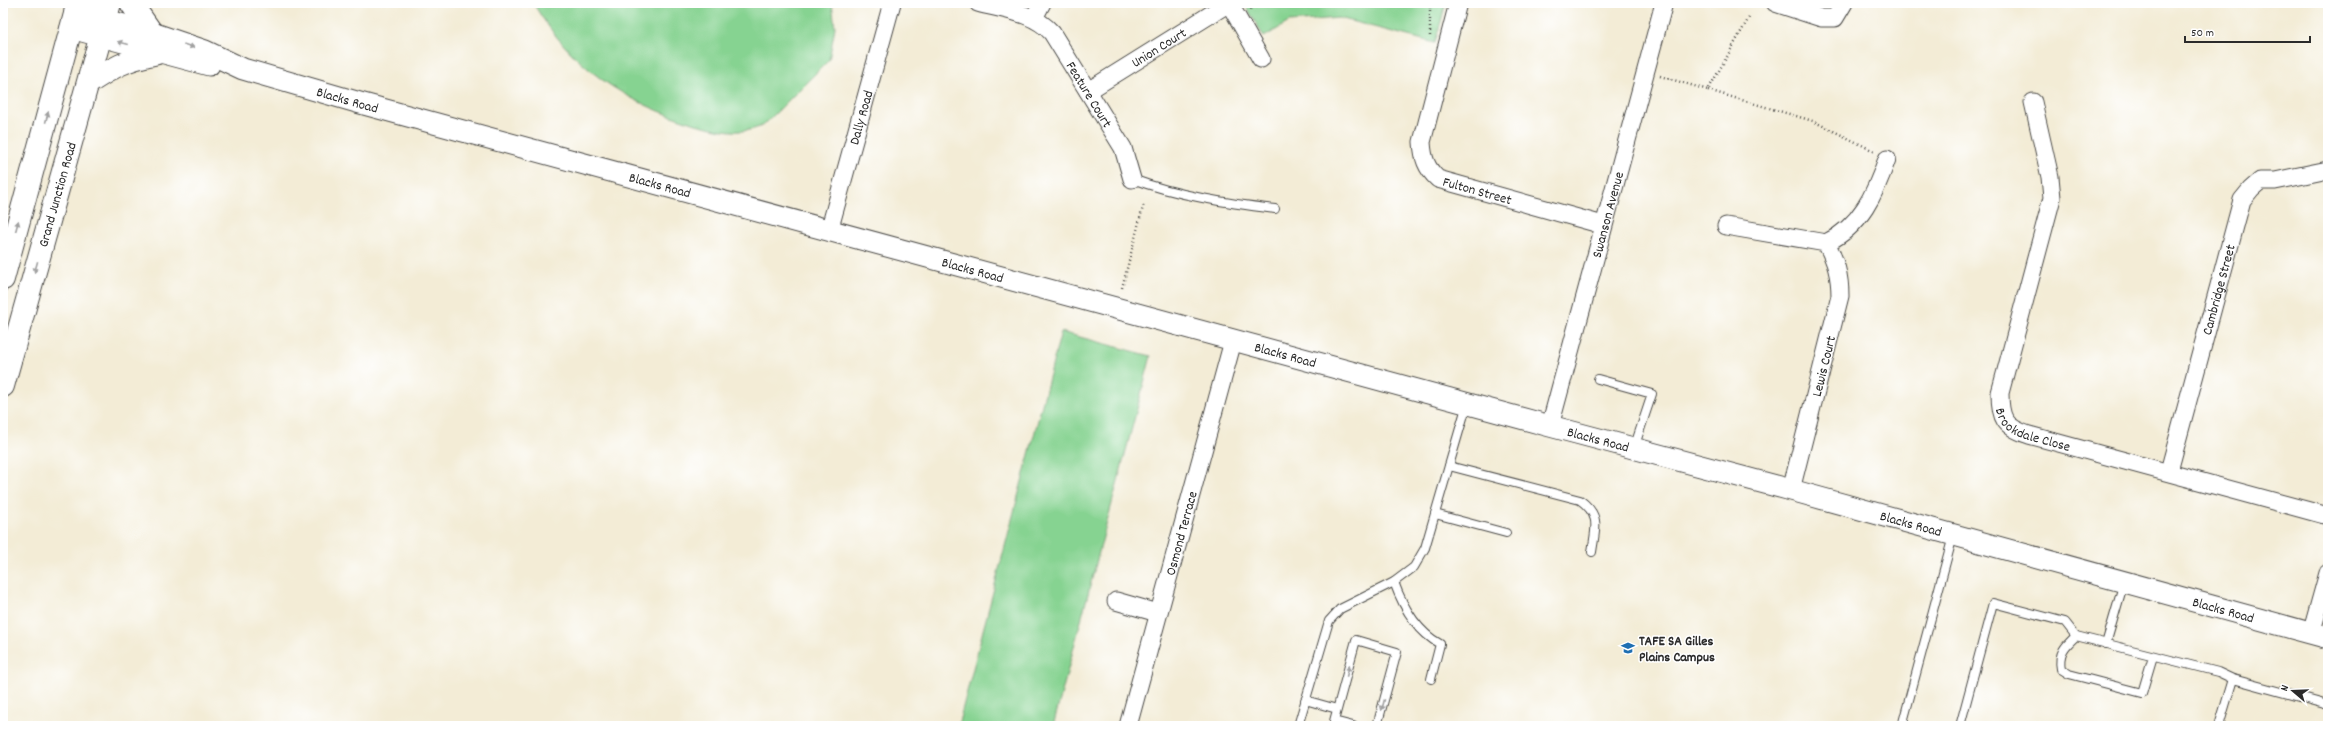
<svg xmlns="http://www.w3.org/2000/svg" width="2331" height="729" font-family="Dekko,sans-serif">
<rect width="100%" height="100%" fill="#fff"/>
<filter id="ink" filterUnits="userSpaceOnUse"><feTurbulence type="fractalNoise" baseFrequency=".025" numOctaves="2"/><feDisplacementMap in="SourceGraphic" scale="8" xChannelSelector="R" yChannelSelector="G"/><feConvolveMatrix kernelMatrix="1 2 1 2 8 2 1 2 1" color-interpolation-filters="sRGB"/></filter>
<filter id="wash" filterUnits="userSpaceOnUse"><feTurbulence type="fractalNoise" baseFrequency=".012" numOctaves="4" result="noise"/><feDisplacementMap in="SourceGraphic" scale="16" xChannelSelector="R" yChannelSelector="G"/><feGaussianBlur stdDeviation="0.9" result="paint"/><feColorMatrix in="noise" values="0 0 0 0 0 0 0 0 0 0 0 0 0 0 0 0 0 1.4 0 .05"/><feComposite in="paint" operator="in"/></filter>
<g filter="url(#wash)">
<rect width="100%" height="100%" fill="#f3ecd6"/>
<g fill="#86d391" stroke="#587f5e">
<path d="M533,3H832L835,27L829,60L764,125C742,136 718,130 696,124C625,103 571,67 533,3Z"/>
<polygon points="1244,3 1446,3 1435,43 1339,18 1289,22 1264,37"/>
<polygon points="1061,332 1151,356 1053,726 958,726"/>
</g>
</g>
<g filter="url(#ink)">
<g fill="none" stroke-linecap="round" stroke-linejoin="round">
<g stroke="#494845" stroke-width="10">
<g id="service">
<path d="M1132,179C1179,196 1226,203 1275,209"/>
<polyline points="1598,379 1652,394 1634,448"/>
<path d="M1449,466L1580,500C1602,516 1595,529 1592,552"/>
<polyline points="1435,514 1506,533"/>
<path d="M1394,582C1403,607 1416,631 1440,644L1431,679"/>
<polyline points="2106,644 2124,582"/>
<path d="M2153,656L2142,693L2069,674L2061,669C2058,653 2065,646 2076,636L2218,672L2233,679"/>
<polyline points="1305,700 1337,709"/>
<polyline points="1298,726 1329,621 1340,609 1394,582 1414,567 1425,548 1467,404"/>
<polyline points="1353,726 1334,721 1356,640 1397,652 1377,726"/>
<polyline points="1902,726 1953,536"/>
<polyline points="1960,726 1993,603 2065,622 2076,636"/>
<polyline points="2219,726 2233,679 2328,705"/>
</g>
</g>
<g stroke="#494845" stroke-width="19">
<g id="minor">
<path id="s1" d="M978,3C1003,10 1034,12 1052,33L1123,148L1132,179"/>
<polyline points="1229,3 1261,59"/>
<path id="s2" d="M1458,3L1422,142C1423,158 1426,168 1438,179L1603,225"/>
<polyline points="1775,3 1821,18 1835,18 1844,3"/>
<polyline points="1034,18 1042,3"/>
<path id="s3" d="M1088,91L1229,3"/>
<path id="s4" d="M2033,102L2050,177L2052,198L2000,393C2000,418 2004,427 2029,435L2328,516"/>
<path d="M1726,226L1826,243C1836,261 1840,276 1840,296L1791,490"/>
<path id="s5" d="M829,231L892,3"/>
<path d="M1826,243C1861,226 1875,194 1887,159"/>
<path id="s6" d="M1550,426L1664,3"/>
<path id="s7" d="M2169,471L2242,200L2251,189L2260,181H2275L2328,170"/>
<polyline points="1116,601 1158,613"/>
<polyline points="2311,634 2328,573"/>
<path id="s8" d="M1128,726L1233,341"/>
</g>
</g>
<g stroke="#494845" stroke-width="23">
<g id="tertiary">
<path id="s9" d="M75,11L152,33L205,51L243,69L360,103L1550,426L1791,490L2328,638"/>
<polyline points="71,28 209,65"/>
<path d="M88,84C114,67 125,60 156,54"/>
</g>
</g>
<g stroke="#494845" stroke-width="24">
<g id="trunk">
<polyline points="131,3 152,33"/>
<polyline points="3,279 78,3"/>
<path id="s10" d="M3,386L110,3"/>
</g>
</g>
<g stroke="#494845" stroke-width="2.5" stroke-dasharray="1 3" stroke-linecap="butt">
<polyline points="1430,3 1430,38"/>
<polyline points="1250,9 1258,3"/>
<polyline points="1660,76 1708,90 1750,16"/>
<polyline points="1708,90 1813,121 1874,151"/>
<polyline points="1122,288 1144,203"/>
</g>
<use href="#service" stroke="#fff" stroke-width="8"/>
<use href="#minor" stroke="#fff" stroke-width="17"/>
<use href="#tertiary" stroke="#fff" stroke-width="21"/>
<use href="#trunk" stroke="#fff" stroke-width="22"/>
</g>
<defs><path id="oneway-solid" d="M-6-.8H1V-3.2L6.5 0L1 3.2V.8H-6Z"/></defs>
<g fill="#a0a0a0">
<use href="#oneway-solid" transform="translate(123 43) rotate(-165)"/>
<use href="#oneway-solid" transform="translate(189 46) rotate(19)"/>
<use href="#oneway-solid" transform="translate(47 117) rotate(-75)"/>
<use href="#oneway-solid" transform="translate(17 226) rotate(-75)"/>
<use href="#oneway-solid" transform="translate(36 267) rotate(106)"/>
<use href="#oneway-solid" transform="translate(1348 671) rotate(-75)"/>
<use href="#oneway-solid" transform="translate(1383 705) rotate(105)"/>
</g>
</g>
<defs>
<g id="university-bare" transform="scale(1.08)"><path d="M0-5L7-2L0 1L-7-2ZM-4 1L0 2.5L4 1V4Q0 6-4 4Z" fill="#1f6fb2" stroke="#fff" stroke-width="2.5" paint-order="stroke"/></g>
</defs>
<g fill-rule="evenodd">
<use href="#university-bare" x="1628" y="648"/>
</g>
<g text-anchor="middle" stroke-width="3" stroke-linejoin="round" paint-order="stroke">
<g font-size="14" fill="#2b2b2b" stroke="#fff">
<text dy="5" stroke="none"><textPath href="#s3" startOffset="83">Union Court</textPath></text>
<text dy="5" stroke="none"><textPath href="#s1" startOffset="153">Feature Court</textPath></text>
<text dy="5" stroke="none"><textPath href="#s9" startOffset="287">Blacks Road</textPath></text>
<text dy="5" stroke="none"><textPath href="#s5" startOffset="118">Dally Road</textPath></text>
<text dy="5" stroke="none"><textPath href="#s9" startOffset="611">Blacks Road</textPath></text>
<text dy="5" stroke="none"><textPath href="#s2" startOffset="226">Fulton Street</textPath></text>
<text dy="5" stroke="none"><textPath href="#s10" startOffset="199">Grand Junction Road</textPath></text>
<text dy="5" stroke="none"><textPath href="#s6" startOffset="219">Swanson Avenue</textPath></text>
<text dy="5" stroke="none"><textPath href="#s9" startOffset="935">Blacks Road</textPath></text>
<text dy="5" stroke="none"><textPath href="#s7" startOffset="188">Cambridge Street</textPath></text>
<text dy="5" stroke="none"><textPath href="#s9" startOffset="1259">Blacks Road</textPath></text>
<text transform="translate(1823 366) rotate(-76)" y="5">Lewis Court</text>
<text dy="5" stroke="none"><textPath href="#s4" startOffset="357">Brookdale Close</textPath></text>
<text dy="5" stroke="none"><textPath href="#s9" startOffset="1583">Blacks Road</textPath></text>
<text dy="5" stroke="none"><textPath href="#s9" startOffset="1907">Blacks Road</textPath></text>
<text dy="5" stroke="none"><textPath href="#s8" startOffset="200">Osmond Terrace</textPath></text>
<text dy="5" stroke="none"><textPath href="#s9" startOffset="2231">Blacks Road</textPath></text>
</g>
<g font-size="14" font-weight="bold" fill="#2b2b2b" stroke="#fff" text-anchor="start">
<text x="1639" y="645">TAFE SA Gilles<tspan x="1639" dy="16">Plains Campus</tspan></text>
</g>
</g>
<rect width="2331" height="729" fill="none" stroke="#fff" stroke-width="16"/>
<g transform="translate(2293 691) rotate(289)" stroke="#ffffff" stroke-width="3" paint-order="stroke">
<path d="M0-3L7 15L0 10L-7 15Z" fill="#2b2b2b"/>
<text y="-6" font-size="11" font-weight="bold" text-anchor="middle" fill="#2b2b2b">N</text>
</g>
<path d="M2185 36v6h125v-6" fill="none" stroke="#2b2b2b" stroke-width="2"/>
<text x="2191" y="36" font-size="12" fill="#2b2b2b" stroke="#ffffff" stroke-width="3" paint-order="stroke">50 m</text>
</svg>
